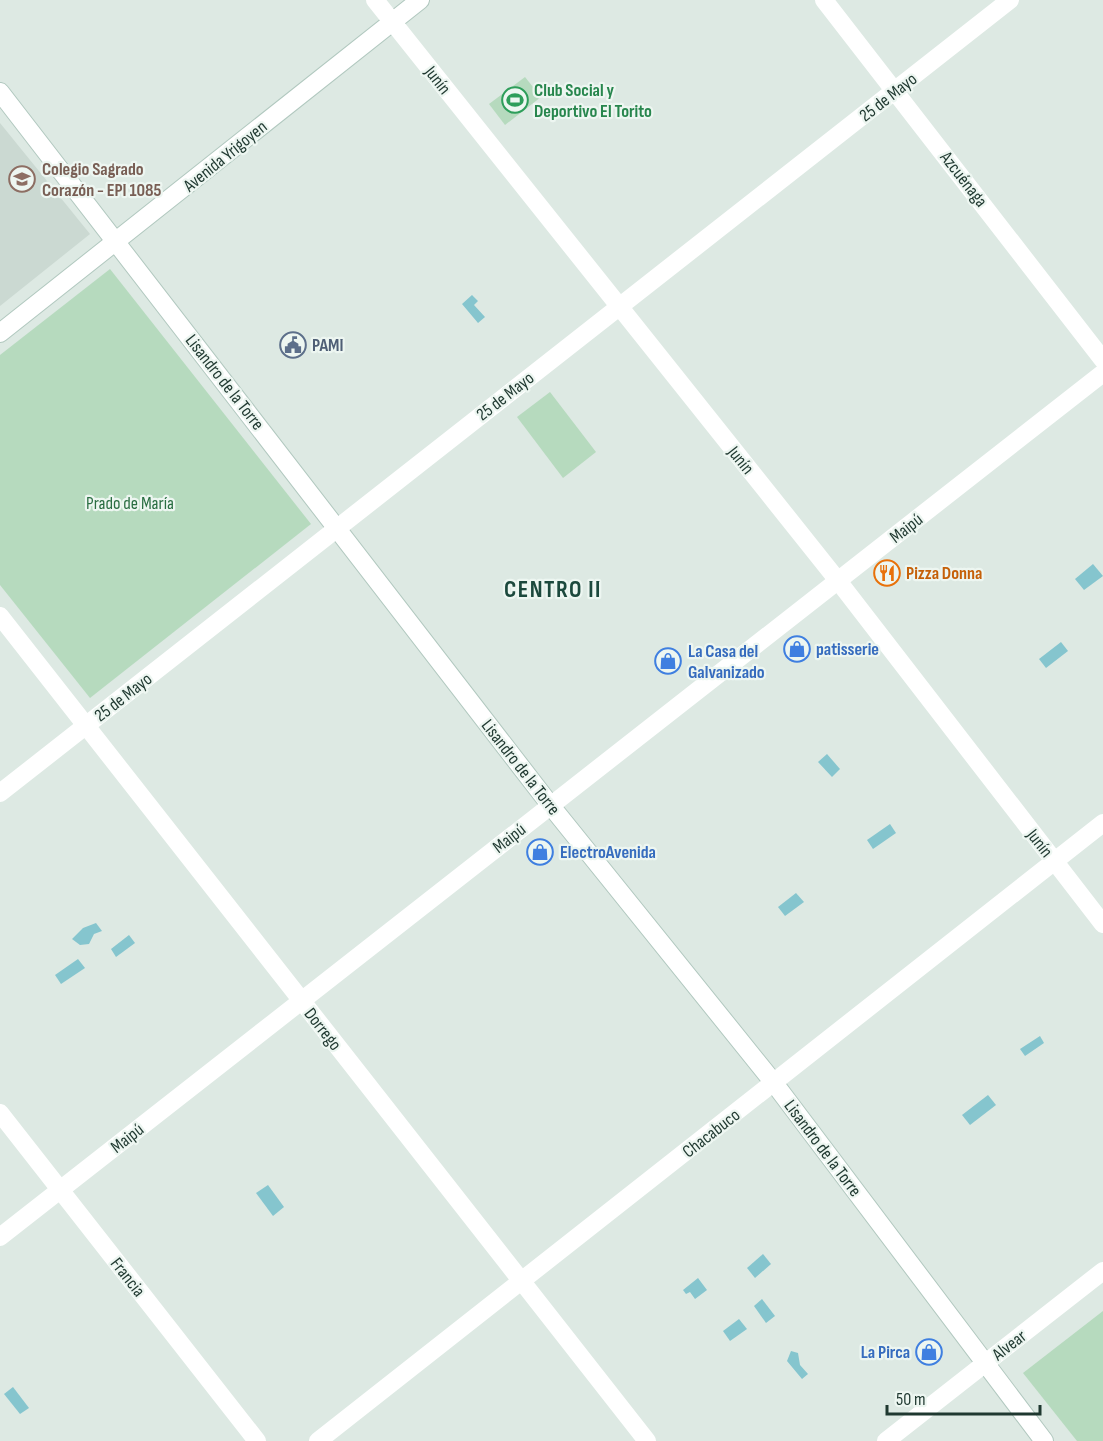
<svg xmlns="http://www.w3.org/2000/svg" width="1103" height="1441" font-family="'Sofia Sans Condensed',sans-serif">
<rect width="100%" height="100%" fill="#dde9e3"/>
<polygon fill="#cbd9d2" points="0,123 90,234 0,306"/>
<g fill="#b6dabe">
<polygon points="525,77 541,97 505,125 489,104"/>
<polygon points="110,269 311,524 90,698 0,585 0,355"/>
<polygon points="550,392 596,452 563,478 517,417"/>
<polygon points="1103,1311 1103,1441 1077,1441 1023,1373"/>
</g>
<g fill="#85c5ce">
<polygon points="472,295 478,301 474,305 485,317 478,323 462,304"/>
<polygon points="1093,564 1103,576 1084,590 1075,579"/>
<polygon points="1061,642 1068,651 1046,668 1039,659"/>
<polygon points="827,754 840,769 832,777 818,762"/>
<polygon points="890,824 896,833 873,849 867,840"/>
<polygon points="796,893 804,902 785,916 778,907"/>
<polygon points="96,923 102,931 94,934 89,944 80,945 72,939 83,928"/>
<polygon points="129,935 135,943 116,957 111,949"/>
<polygon points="78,959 85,968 61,984 55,975"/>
<polygon points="1040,1036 1044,1043 1025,1056 1020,1049"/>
<polygon points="988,1095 996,1105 970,1125 962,1115"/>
<polygon points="268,1185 284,1207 273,1216 256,1193"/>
<polygon points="763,1254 771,1264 755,1278 747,1268"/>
<polygon points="698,1278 707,1290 695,1299 690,1292 686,1294 683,1290"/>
<polygon points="762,1299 775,1316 766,1323 754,1306"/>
<polygon points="739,1319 747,1329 730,1341 723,1331"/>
<polygon points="791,1351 798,1353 800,1365 808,1374 802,1379 787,1361"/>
<polygon points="13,1387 29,1408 20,1414 4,1394"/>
</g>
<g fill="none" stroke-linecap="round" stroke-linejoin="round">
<g stroke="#b1c8bf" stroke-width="20">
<g id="secondary">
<polyline points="0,92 551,806 774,1083 1044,1441"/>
<polyline points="0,333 420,0"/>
</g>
</g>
<g stroke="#fff" stroke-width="18">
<polyline points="375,0 839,582 1103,924"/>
<polyline points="824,0 1103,360"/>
<polyline points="0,616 647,1441"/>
<polyline points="0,793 1010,0"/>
<polyline points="0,1113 257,1441"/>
<polyline points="0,1237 1103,373"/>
<polyline points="318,1441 1103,823"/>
<polyline points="886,1441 1103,1271"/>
</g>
<use href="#secondary" stroke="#fff" stroke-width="18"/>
</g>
<defs>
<g id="stadium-ring" transform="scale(1.35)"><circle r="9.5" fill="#edf6f1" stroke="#2e9e5b" stroke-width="1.5"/><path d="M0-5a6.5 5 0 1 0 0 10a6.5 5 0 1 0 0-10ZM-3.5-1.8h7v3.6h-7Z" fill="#2e9e5b"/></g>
<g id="school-ring" transform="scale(1.35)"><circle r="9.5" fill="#edf6f1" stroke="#8d6e63" stroke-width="1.5"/><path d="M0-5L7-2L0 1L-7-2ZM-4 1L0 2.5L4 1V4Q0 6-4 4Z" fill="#8d6e63"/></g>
<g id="civic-ring" transform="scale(1.35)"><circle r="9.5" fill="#edf6f1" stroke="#5c6f8a" stroke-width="1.5"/><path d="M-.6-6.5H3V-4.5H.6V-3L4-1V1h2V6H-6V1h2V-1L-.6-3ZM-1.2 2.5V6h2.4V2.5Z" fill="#5c6f8a"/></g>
<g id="restaurant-ring" transform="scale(1.35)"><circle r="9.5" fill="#edf6f1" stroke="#e8710a" stroke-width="1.5"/><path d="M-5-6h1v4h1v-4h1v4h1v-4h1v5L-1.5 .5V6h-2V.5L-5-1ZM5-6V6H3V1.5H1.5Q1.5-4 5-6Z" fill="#e8710a"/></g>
<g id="shop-ring" transform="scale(1.35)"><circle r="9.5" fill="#edf6f1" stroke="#3f7fe0" stroke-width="1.5"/><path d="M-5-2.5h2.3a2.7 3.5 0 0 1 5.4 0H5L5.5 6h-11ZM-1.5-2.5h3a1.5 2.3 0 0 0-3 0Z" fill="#3f7fe0"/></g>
</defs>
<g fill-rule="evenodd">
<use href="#stadium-ring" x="515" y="100"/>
<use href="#school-ring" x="22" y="179"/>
<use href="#civic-ring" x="293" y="345"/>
<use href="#restaurant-ring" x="887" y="573"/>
<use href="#shop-ring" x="797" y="649"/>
<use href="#shop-ring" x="668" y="661"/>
<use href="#shop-ring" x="540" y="852"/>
<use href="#shop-ring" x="929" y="1352"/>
</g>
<g text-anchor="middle" stroke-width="4.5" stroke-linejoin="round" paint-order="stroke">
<g font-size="18" fill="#1f3830" stroke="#edf6f1">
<text transform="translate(438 80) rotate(52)" y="6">Junín</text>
<text transform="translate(888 97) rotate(-38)" y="6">25 de Mayo</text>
<text transform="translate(225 156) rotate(-39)" y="6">Avenida Yrigoyen</text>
<text transform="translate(964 179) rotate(52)" y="6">Azcuénaga</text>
<text transform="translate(225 382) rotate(52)" y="6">Lisandro de la Torre</text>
<text transform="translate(505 396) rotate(-38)" y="6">25 de Mayo</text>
<text transform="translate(741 460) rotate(51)" y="6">Junín</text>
<text transform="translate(906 528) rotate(-38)" y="6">Maipú</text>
<text transform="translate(123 697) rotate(-38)" y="6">25 de Mayo</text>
<text transform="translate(521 767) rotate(52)" y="6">Lisandro de la Torre</text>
<text transform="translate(509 838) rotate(-38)" y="6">Maipú</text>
<text transform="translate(1040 843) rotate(52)" y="6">Junín</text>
<text transform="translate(323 1029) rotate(52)" y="6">Dorrego</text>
<text transform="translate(711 1133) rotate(-38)" y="6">Chacabuco</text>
<text transform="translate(127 1138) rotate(-38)" y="6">Maipú</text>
<text transform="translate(823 1148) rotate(53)" y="6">Lisandro de la Torre</text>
<text transform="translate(128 1277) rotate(52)" y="6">Francia</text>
<text transform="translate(1009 1345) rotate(-38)" y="6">Alvear</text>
</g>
<g font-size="18" font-weight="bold" fill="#27864d" stroke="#edf6f1" text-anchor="start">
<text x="534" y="96">Club Social y<tspan x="534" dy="21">Deportivo El Torito</tspan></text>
</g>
<g font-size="18" font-weight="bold" fill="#785e54" stroke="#edf6f1" text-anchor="start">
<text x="42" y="175">Colegio Sagrado<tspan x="42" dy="21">Corazón - EPI 1085</tspan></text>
</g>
<g font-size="18" font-weight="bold" fill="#4e5e75" stroke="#edf6f1" text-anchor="start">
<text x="312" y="351">PAMI</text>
</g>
<g font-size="18" fill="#2a6e42" stroke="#edf6f1">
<text x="130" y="509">Prado de María</text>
</g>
<g font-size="18" font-weight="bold" fill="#c56008" stroke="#edf6f1" text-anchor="start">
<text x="906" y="579">Pizza Donna</text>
</g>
<g font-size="18" font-weight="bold" fill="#366cbe" stroke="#edf6f1" text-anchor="start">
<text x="816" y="655">patisserie</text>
<text x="688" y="657">La Casa del<tspan x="688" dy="21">Galvanizado</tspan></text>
<text x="560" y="858">ElectroAvenida</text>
<text x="910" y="1358" text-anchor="end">La Pirca</text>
</g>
<g font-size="24" font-weight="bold" letter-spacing="1.5" fill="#1c493d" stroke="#edf6f1">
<text x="553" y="597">CENTRO II</text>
</g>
</g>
<path d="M887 1405v9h153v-9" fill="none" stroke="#1f3830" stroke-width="3"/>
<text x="896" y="1405" font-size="18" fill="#1f3830" stroke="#edf6f1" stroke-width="4.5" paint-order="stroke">50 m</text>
</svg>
